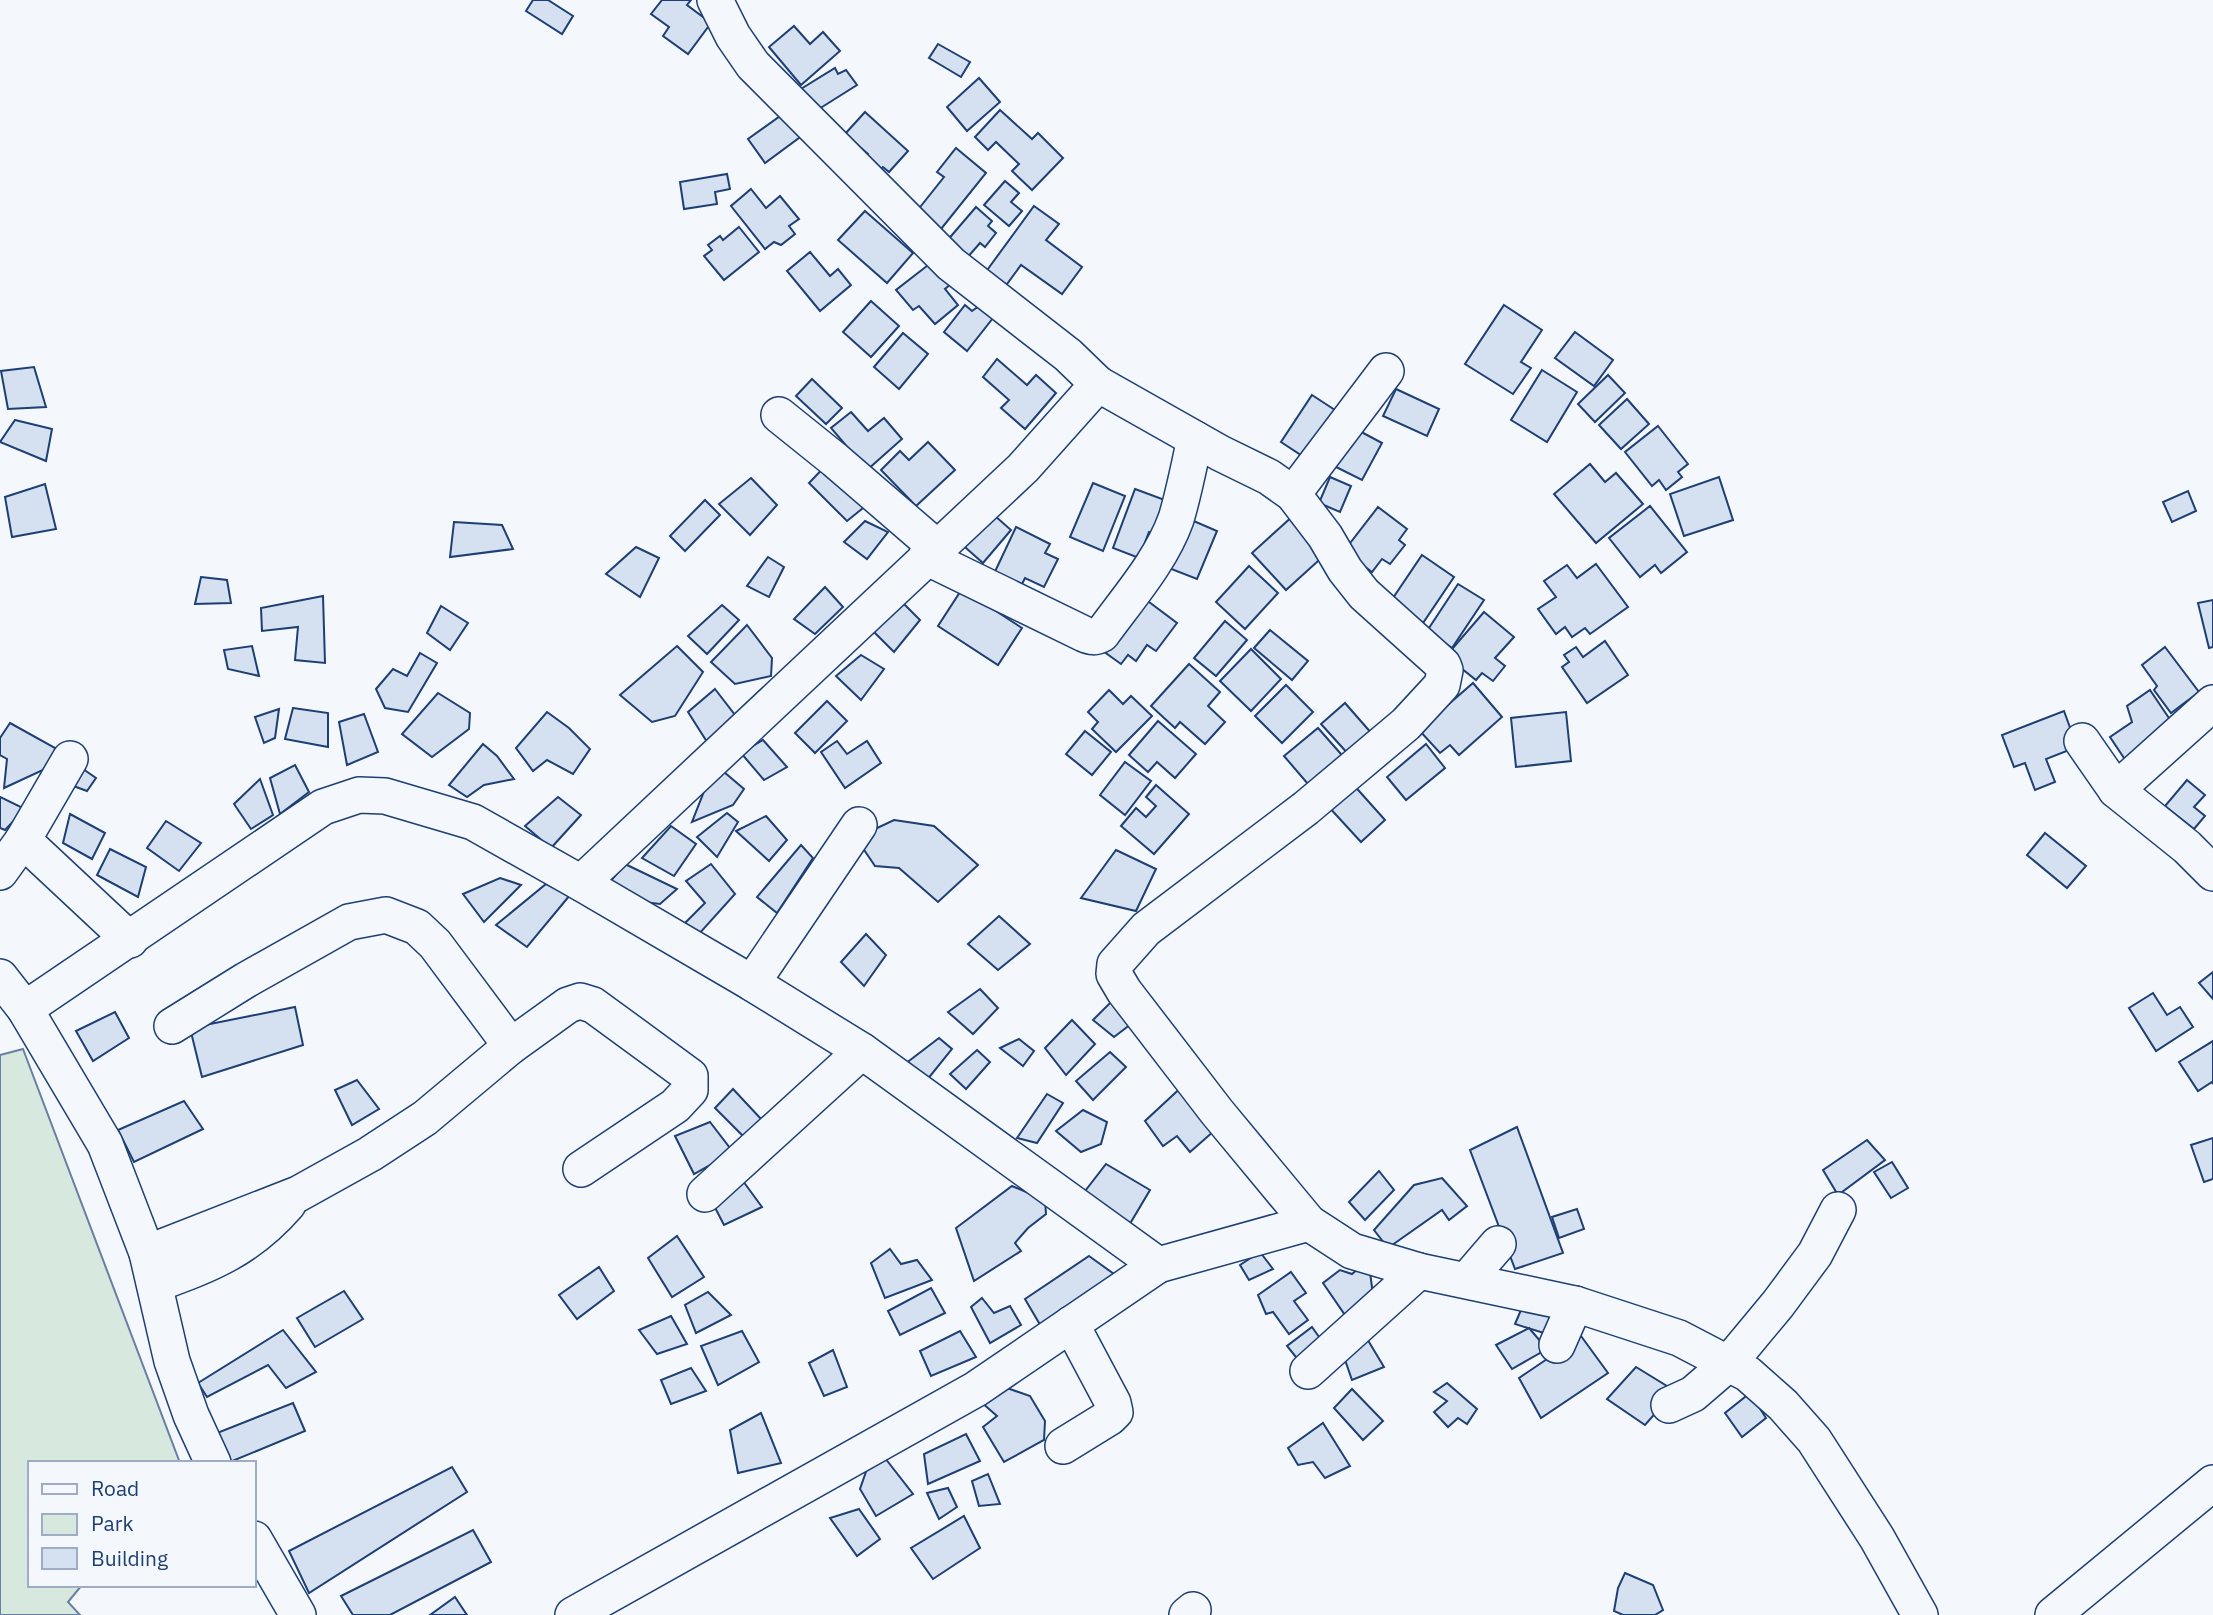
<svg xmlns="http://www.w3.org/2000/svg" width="2213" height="1615" font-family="'IBM Plex Sans',sans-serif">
<rect width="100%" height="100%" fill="#f4f7fb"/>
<polygon fill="#d7e8df" stroke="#687fa3" stroke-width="2" points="23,1049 180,1463 30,1463 30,1585 82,1585 68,1602 80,1615 0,1615 0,1055"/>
<g fill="#d5e0f0" stroke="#1d3f73" stroke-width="2">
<polygon points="533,0 548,0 573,16 562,34 526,11"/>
<polygon points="662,0 691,0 687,5 711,23 688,54 663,36 669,27 651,14"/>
<polygon points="794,26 810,44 823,32 840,51 801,85 769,47"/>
<polygon points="938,44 970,62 961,77 929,58"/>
<polygon points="835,68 838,74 846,70 857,85 811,114 796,92"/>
<polygon points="979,78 1000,102 967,131 947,107"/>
<polygon points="790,109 807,132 765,163 748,139"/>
<polygon points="1000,110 1032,139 1038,133 1063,158 1032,190 1012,171 1019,164 996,142 988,150 975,137"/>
<polygon points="865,112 908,151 889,172 883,167 874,176 860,162 868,154 845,134"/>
<polygon points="956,148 986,173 937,234 913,216 944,177 937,172"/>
<polygon points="727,174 730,189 715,192 717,204 684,209 680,182"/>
<polygon points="1005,181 1019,193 1011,202 1022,211 1009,226 984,205"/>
<polygon points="751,189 766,208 780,196 799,219 789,226 795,234 781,245 774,242 765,249 731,206"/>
<polygon points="1034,206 1059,224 1046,240 1082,267 1062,294 1021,265 1004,288 985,273"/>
<polygon points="976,207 992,221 988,226 996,233 985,247 980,243 966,259 946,242"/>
<polygon points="865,211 913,253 887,283 838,240"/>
<polygon points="739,227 759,252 724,280 704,256 712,250 708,245 720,236 723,240"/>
<polygon points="810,252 830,276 838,269 851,285 820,311 787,271"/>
<polygon points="932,262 951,284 945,289 958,305 935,324 919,306 913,310 896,290"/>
<polygon points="871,301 899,326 871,357 843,332"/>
<polygon points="965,305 972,311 979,306 993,318 967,351 944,332"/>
<polygon points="1504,305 1542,330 1521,362 1531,368 1513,394 1465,364"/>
<polygon points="1575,332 1613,360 1594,386 1555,358"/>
<polygon points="903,333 928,354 899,389 874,367"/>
<polygon points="997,359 1027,385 1036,375 1056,393 1025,429 1001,408 1009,400 983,377"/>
<polygon points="34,367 46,407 8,409 1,371"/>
<polygon points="1542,370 1577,392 1547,442 1511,420"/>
<polygon points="1608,375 1625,393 1595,422 1578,404"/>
<polygon points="812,379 842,408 826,424 796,396"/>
<polygon points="1396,389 1439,409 1427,436 1383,416"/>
<polygon points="1312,395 1341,414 1310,461 1281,442"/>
<polygon points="1627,399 1649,424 1621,449 1599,425"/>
<polygon points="851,412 868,431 884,418 902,439 867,470 831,428"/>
<polygon points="15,420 52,429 46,461 0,442"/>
<polygon points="1658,426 1688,464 1678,472 1682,477 1666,490 1659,480 1652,486 1625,452"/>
<polygon points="1352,427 1382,443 1362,480 1332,465"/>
<polygon points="928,442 955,470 916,506 881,470 900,451 909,460"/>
<polygon points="831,460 868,504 847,521 809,483"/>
<polygon points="1590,464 1605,482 1616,473 1643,504 1596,543 1554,494"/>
<polygon points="1330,477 1351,486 1340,512 1319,503"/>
<polygon points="1719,477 1733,520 1684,536 1670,494"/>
<polygon points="751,478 777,505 750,535 719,504"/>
<polygon points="1093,483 1125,496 1103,551 1070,537"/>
<polygon points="45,484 56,529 12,537 5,497"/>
<polygon points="1135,489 1173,503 1161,536 1149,532 1139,558 1113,548"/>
<polygon points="2188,491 2196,511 2172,522 2163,502"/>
<polygon points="705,500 720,515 685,551 670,536"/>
<polygon points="1650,506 1687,552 1661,573 1655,565 1640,577 1609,538"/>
<polygon points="1378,507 1407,529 1399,540 1405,545 1390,564 1382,559 1372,572 1344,551"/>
<polygon points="986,508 1011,530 983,563 958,541"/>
<polygon points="1294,515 1328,552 1286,590 1252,553"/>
<polygon points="1182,516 1217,531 1197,579 1161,565"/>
<polygon points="865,521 888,532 867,559 844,542"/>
<polygon points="454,522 502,525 513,549 450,557"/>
<polygon points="1016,527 1050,544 1045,553 1058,559 1044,587 1025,578 1018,592 991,580"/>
<polygon points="636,547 659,558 640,597 606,574"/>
<polygon points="1422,555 1454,577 1423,623 1391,601"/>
<polygon points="768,557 784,567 769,597 747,586"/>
<polygon points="1596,564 1628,607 1590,634 1585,628 1572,637 1565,627 1556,634 1538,609 1556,597 1544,581 1567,565 1577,578"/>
<polygon points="1249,566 1278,593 1245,629 1216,602"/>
<polygon points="201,577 227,580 231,603 195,604"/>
<polygon points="1458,584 1484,600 1452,648 1427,631"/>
<polygon points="825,587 843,607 815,634 794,619"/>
<polygon points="962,589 1022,628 998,665 938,626"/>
<polygon points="1137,593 1177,623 1156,651 1147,645 1136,661 1128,655 1121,664 1096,646"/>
<polygon points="323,596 325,663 295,660 298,627 262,631 261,608"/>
<polygon points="2213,600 2213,647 2209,648 2198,603"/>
<polygon points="904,604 920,620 894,652 872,630"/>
<polygon points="722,605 739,620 707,654 688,636"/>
<polygon points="441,606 468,623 450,650 427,633"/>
<polygon points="1484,612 1514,637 1495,658 1505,666 1493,681 1482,673 1476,680 1446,656"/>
<polygon points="1225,621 1247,640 1216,676 1194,658"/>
<polygon points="747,625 772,658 771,676 735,684 711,662"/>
<polygon points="1270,630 1308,661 1292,680 1254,648"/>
<polygon points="1605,641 1628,675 1587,703 1562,667 1569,662 1564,655 1576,647 1583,657"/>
<polygon points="252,646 259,676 228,669 224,650"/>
<polygon points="677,646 703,672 675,716 652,722 620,695"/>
<polygon points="2165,647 2199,692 2171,713 2154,690 2157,686 2142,665"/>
<polygon points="1251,649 1281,679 1251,711 1220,681"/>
<polygon points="420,653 437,663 408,712 385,708 376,689 393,669 407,676"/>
<polygon points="861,655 884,669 861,700 836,676"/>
<polygon points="1189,664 1220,692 1208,706 1225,722 1205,744 1180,722 1175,728 1151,706"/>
<polygon points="1473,683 1502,717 1459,755 1450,745 1440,753 1419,730"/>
<polygon points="1286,685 1313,712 1282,743 1255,716"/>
<polygon points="715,689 735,715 709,745 688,712"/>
<polygon points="1109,690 1123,704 1131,696 1152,716 1116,752 1092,729 1098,722 1088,712"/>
<polygon points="2150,690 2177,730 2128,764 2110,737 2132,722 2127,706"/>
<polygon points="438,693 470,713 469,729 432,757 402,734"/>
<polygon points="827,701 847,721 815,753 795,733"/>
<polygon points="1345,703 1373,735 1350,756 1321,724"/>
<polygon points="293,708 328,713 328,747 285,739"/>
<polygon points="279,709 275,738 264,743 255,717"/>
<polygon points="2064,711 2077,747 2046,759 2055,782 2035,790 2025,763 2014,767 2002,735"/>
<polygon points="547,712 569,728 590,749 573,774 547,760 533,771 516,748"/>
<polygon points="1566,712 1571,761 1516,767 1511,718"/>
<polygon points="364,714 378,752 347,765 339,722"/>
<polygon points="1158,721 1196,754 1175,778 1157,762 1148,772 1129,755"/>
<polygon points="10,723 57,749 43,770 4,788 7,759 0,755 0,738"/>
<polygon points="1318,728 1348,762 1314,791 1284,756"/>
<polygon points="1085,731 1111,752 1092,775 1066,754"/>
<polygon points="763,740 787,767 764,780 741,753"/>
<polygon points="837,741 847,754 867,741 881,763 845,788 821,752"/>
<polygon points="483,744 497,756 514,779 484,785 467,797 449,785"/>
<polygon points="1426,744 1445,768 1406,800 1387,777"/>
<polygon points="1125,762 1151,781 1125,815 1100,795"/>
<polygon points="295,765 309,792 280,814 270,778"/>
<polygon points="83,769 96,778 87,791 68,784"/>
<polygon points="724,772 744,789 733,805 692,822 707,784"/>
<polygon points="260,779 273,815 251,829 234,804"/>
<polygon points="2187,780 2205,795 2194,807 2205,816 2194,829 2165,806"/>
<polygon points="1351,782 1385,820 1361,842 1327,805"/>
<polygon points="1156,785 1189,814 1154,854 1121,826 1136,808 1146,817 1156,806 1146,797"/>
<polygon points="0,797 25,809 5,830 0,828"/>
<polygon points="558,797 581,815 551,848 525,826"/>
<polygon points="727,813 738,822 717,857 697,837"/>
<polygon points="70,814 105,833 92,859 63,843"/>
<polygon points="766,816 787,840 769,861 736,831"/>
<polygon points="894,820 934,826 978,865 938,902 899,868 875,866 856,838"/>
<polygon points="166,821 201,843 179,871 147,848"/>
<polygon points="671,826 696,844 674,876 642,858"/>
<polygon points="2045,833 2086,866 2067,888 2027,855"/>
<polygon points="801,845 813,858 777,913 757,897"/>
<polygon points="110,849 146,867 138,897 97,875"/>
<polygon points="1116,850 1156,869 1136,911 1081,898"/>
<polygon points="625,864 677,889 660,904 636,901 609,883"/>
<polygon points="711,864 735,894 699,934 685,923 705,903 686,881"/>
<polygon points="500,878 521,885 484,922 463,894"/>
<polygon points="546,884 570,895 527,947 496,925"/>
<polygon points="999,916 1030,944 998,970 968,944"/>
<polygon points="866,934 886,955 864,986 841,962"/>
<polygon points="2213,972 2213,999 2199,983"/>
<polygon points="980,989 998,1008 973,1034 948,1012"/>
<polygon points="2153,993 2167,1015 2180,1007 2193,1027 2156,1051 2129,1008"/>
<polygon points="1112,1001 1135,1021 1114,1037 1093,1020"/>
<polygon points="295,1007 303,1045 202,1077 190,1028"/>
<polygon points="115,1012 129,1038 93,1061 76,1031"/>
<polygon points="1072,1020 1095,1044 1066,1075 1045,1048"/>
<polygon points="939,1038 952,1049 927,1080 901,1067"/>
<polygon points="1019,1039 1034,1051 1023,1066 1000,1048"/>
<polygon points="2213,1041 2213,1084 2212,1082 2198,1091 2179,1062"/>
<polygon points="977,1050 990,1062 966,1089 950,1074"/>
<polygon points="1110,1052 1126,1067 1093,1100 1076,1081"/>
<polygon points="357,1080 379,1109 352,1125 335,1090"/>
<polygon points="1187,1082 1222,1124 1190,1152 1177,1136 1163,1146 1145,1121"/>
<polygon points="733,1089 762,1120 744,1137 715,1108"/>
<polygon points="1047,1094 1063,1103 1037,1143 1017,1138"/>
<polygon points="184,1101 203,1129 134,1162 118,1130"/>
<polygon points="1083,1110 1107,1122 1101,1144 1081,1152 1056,1131"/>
<polygon points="710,1122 733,1152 694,1174 675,1136"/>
<polygon points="1517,1127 1563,1253 1515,1269 1470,1150"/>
<polygon points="2213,1138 2213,1179 2204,1182 2191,1145"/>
<polygon points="1867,1140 1885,1160 1838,1195 1823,1170"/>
<polygon points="1892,1162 1908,1188 1891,1198 1874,1172"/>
<polygon points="1106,1164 1150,1190 1128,1227 1082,1195"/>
<polygon points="1379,1171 1394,1190 1365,1220 1349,1202"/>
<polygon points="1442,1178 1467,1206 1449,1220 1442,1210 1388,1248 1374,1230 1414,1185"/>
<polygon points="743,1181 762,1207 724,1225 708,1194"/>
<polygon points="1012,1186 1045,1200 1046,1214 1028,1228 1015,1243 1021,1251 974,1281 956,1228"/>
<polygon points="1577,1209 1584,1229 1559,1238 1552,1217"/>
<polygon points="677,1236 704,1277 672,1297 648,1258"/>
<polygon points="890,1249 901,1264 917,1260 932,1280 885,1298 871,1263"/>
<polygon points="1260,1252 1273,1269 1249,1280 1240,1265"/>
<polygon points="1089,1256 1114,1274 1042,1328 1025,1299"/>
<polygon points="599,1267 614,1291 577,1319 559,1295"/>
<polygon points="1360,1267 1370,1272 1373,1295 1345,1315 1323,1283 1340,1270 1352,1274"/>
<polygon points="1291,1272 1306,1293 1294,1301 1308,1320 1289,1334 1273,1312 1266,1314 1258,1295"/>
<polygon points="931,1288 945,1313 900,1335 888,1311"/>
<polygon points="344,1291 363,1319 315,1347 297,1318"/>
<polygon points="708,1292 731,1315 696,1333 685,1305"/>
<polygon points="982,1298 994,1313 1010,1306 1021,1325 990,1343 971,1307"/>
<polygon points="1524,1303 1557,1312 1547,1334 1515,1324"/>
<polygon points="671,1316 687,1344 657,1354 639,1330"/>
<polygon points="1312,1327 1324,1344 1300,1362 1287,1346"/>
<polygon points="1529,1328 1547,1349 1512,1369 1496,1345"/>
<polygon points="283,1330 316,1372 286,1388 268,1365 207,1397 198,1383"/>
<polygon points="742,1331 759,1362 718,1385 701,1346"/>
<polygon points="960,1331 976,1357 931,1376 920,1351"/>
<polygon points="1581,1336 1608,1373 1541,1418 1519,1378"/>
<polygon points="1366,1337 1384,1367 1352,1380 1343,1354"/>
<polygon points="833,1350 847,1387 824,1396 809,1363"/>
<polygon points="1636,1367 1675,1391 1645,1425 1607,1399"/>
<polygon points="691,1368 706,1391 671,1404 661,1380"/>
<polygon points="1447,1383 1477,1409 1467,1424 1458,1418 1448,1427 1434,1412 1447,1401 1434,1392"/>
<polygon points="1007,1388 1030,1396 1045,1421 1044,1440 1004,1462 983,1427 997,1416 981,1402"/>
<polygon points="1352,1389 1383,1421 1363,1440 1334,1408"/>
<polygon points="1750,1393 1766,1418 1742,1437 1725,1413"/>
<polygon points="293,1403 305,1431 230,1462 217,1433"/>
<polygon points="761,1413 781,1463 738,1473 730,1430"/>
<polygon points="1323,1423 1350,1466 1325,1478 1313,1462 1298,1465 1288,1448"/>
<polygon points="966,1434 980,1461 928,1484 924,1454"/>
<polygon points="885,1458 913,1494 876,1516 860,1489 868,1466"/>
<polygon points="452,1467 467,1492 309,1593 289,1551"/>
<polygon points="988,1474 1000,1504 979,1506 972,1481"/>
<polygon points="948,1488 957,1507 939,1519 927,1493"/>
<polygon points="859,1509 880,1539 857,1556 830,1518"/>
<polygon points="964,1516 980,1548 933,1579 911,1548"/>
<polygon points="473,1530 491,1562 390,1615 353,1615 341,1596"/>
<polygon points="1625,1573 1653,1585 1663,1610 1655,1615 1623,1615 1614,1611 1618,1588"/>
<polygon points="455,1597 467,1615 430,1615"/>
</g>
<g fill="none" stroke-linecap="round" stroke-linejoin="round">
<g stroke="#1d3f73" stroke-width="38">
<g id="minor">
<polyline points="715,0 733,36 753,65 951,264 1068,355 1098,384"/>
<polyline points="779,415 835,460 936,547"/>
<polyline points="1293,494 1386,371"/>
<path d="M926,557L1084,634C1091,637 1095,638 1102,634C1128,598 1161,561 1176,519C1184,493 1189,465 1195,439"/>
<polyline points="2082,741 2116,790 2187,847 2213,873"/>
<polyline points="2116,790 2213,703"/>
<polyline points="23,840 130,940"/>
<polyline points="0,872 23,840 70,759"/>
<polyline points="581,883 1023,468 1098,384 1220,453 1269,477 1293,494 1325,536 1345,570 1364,594 1443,665 1445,670 1442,685 1406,724 1306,808 1146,929 1115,964 1114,974 1124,991 1217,1112 1309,1223 1352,1251 1419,1271 1575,1304 1679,1338 1748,1374 1783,1405 1814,1440 1877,1538 1920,1615"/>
<polyline points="0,977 25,1009 105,1144 147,1253 172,1361 191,1415 213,1463"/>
<polyline points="752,983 859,825"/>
<polyline points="25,1009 323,807 359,795 385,796 473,822 581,883 752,983 862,1051 1158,1265 976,1389 573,1615"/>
<polyline points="172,1026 246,980 349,922 386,915 417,927 435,944 511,1046"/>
<polyline points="705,1194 862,1051"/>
<polyline points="147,1253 298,1194 370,1154 425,1118 511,1046 568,1005 580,1001 593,1005 690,1076 690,1090 675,1106 581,1169"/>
<polyline points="1158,1265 1309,1223"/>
<polyline points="1467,1280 1498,1244"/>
<path d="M156,1284C211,1264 248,1250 288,1204"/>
<polyline points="1557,1345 1575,1304"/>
<polyline points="1308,1371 1419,1271"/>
<polyline points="1669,1405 1693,1394 1729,1363 1778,1304 1815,1254 1838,1210"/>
<polyline points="1063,1446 1110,1417 1115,1412 1113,1403 1071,1324"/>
<polyline points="254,1539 298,1615"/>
<polyline points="1187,1615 1193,1610"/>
<polyline points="2053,1615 2213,1483"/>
</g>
</g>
<use href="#minor" stroke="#f4f7fb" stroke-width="35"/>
</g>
<rect x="28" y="1461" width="228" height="126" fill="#f4f7fb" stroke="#9eadc5" stroke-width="2"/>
<rect x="42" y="1484" width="35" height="10" fill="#f4f7fb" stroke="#9eadc5" stroke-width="2"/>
<text x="91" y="1496" font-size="21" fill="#1d3f73">Road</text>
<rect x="42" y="1514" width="35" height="21" fill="#d7e8df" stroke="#9eadc5" stroke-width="2"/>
<text x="91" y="1531" font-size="21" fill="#1d3f73">Park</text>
<rect x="42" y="1548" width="35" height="21" fill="#d5e0f0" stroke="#9eadc5" stroke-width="2"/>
<text x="91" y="1566" font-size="21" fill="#1d3f73">Building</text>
</svg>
